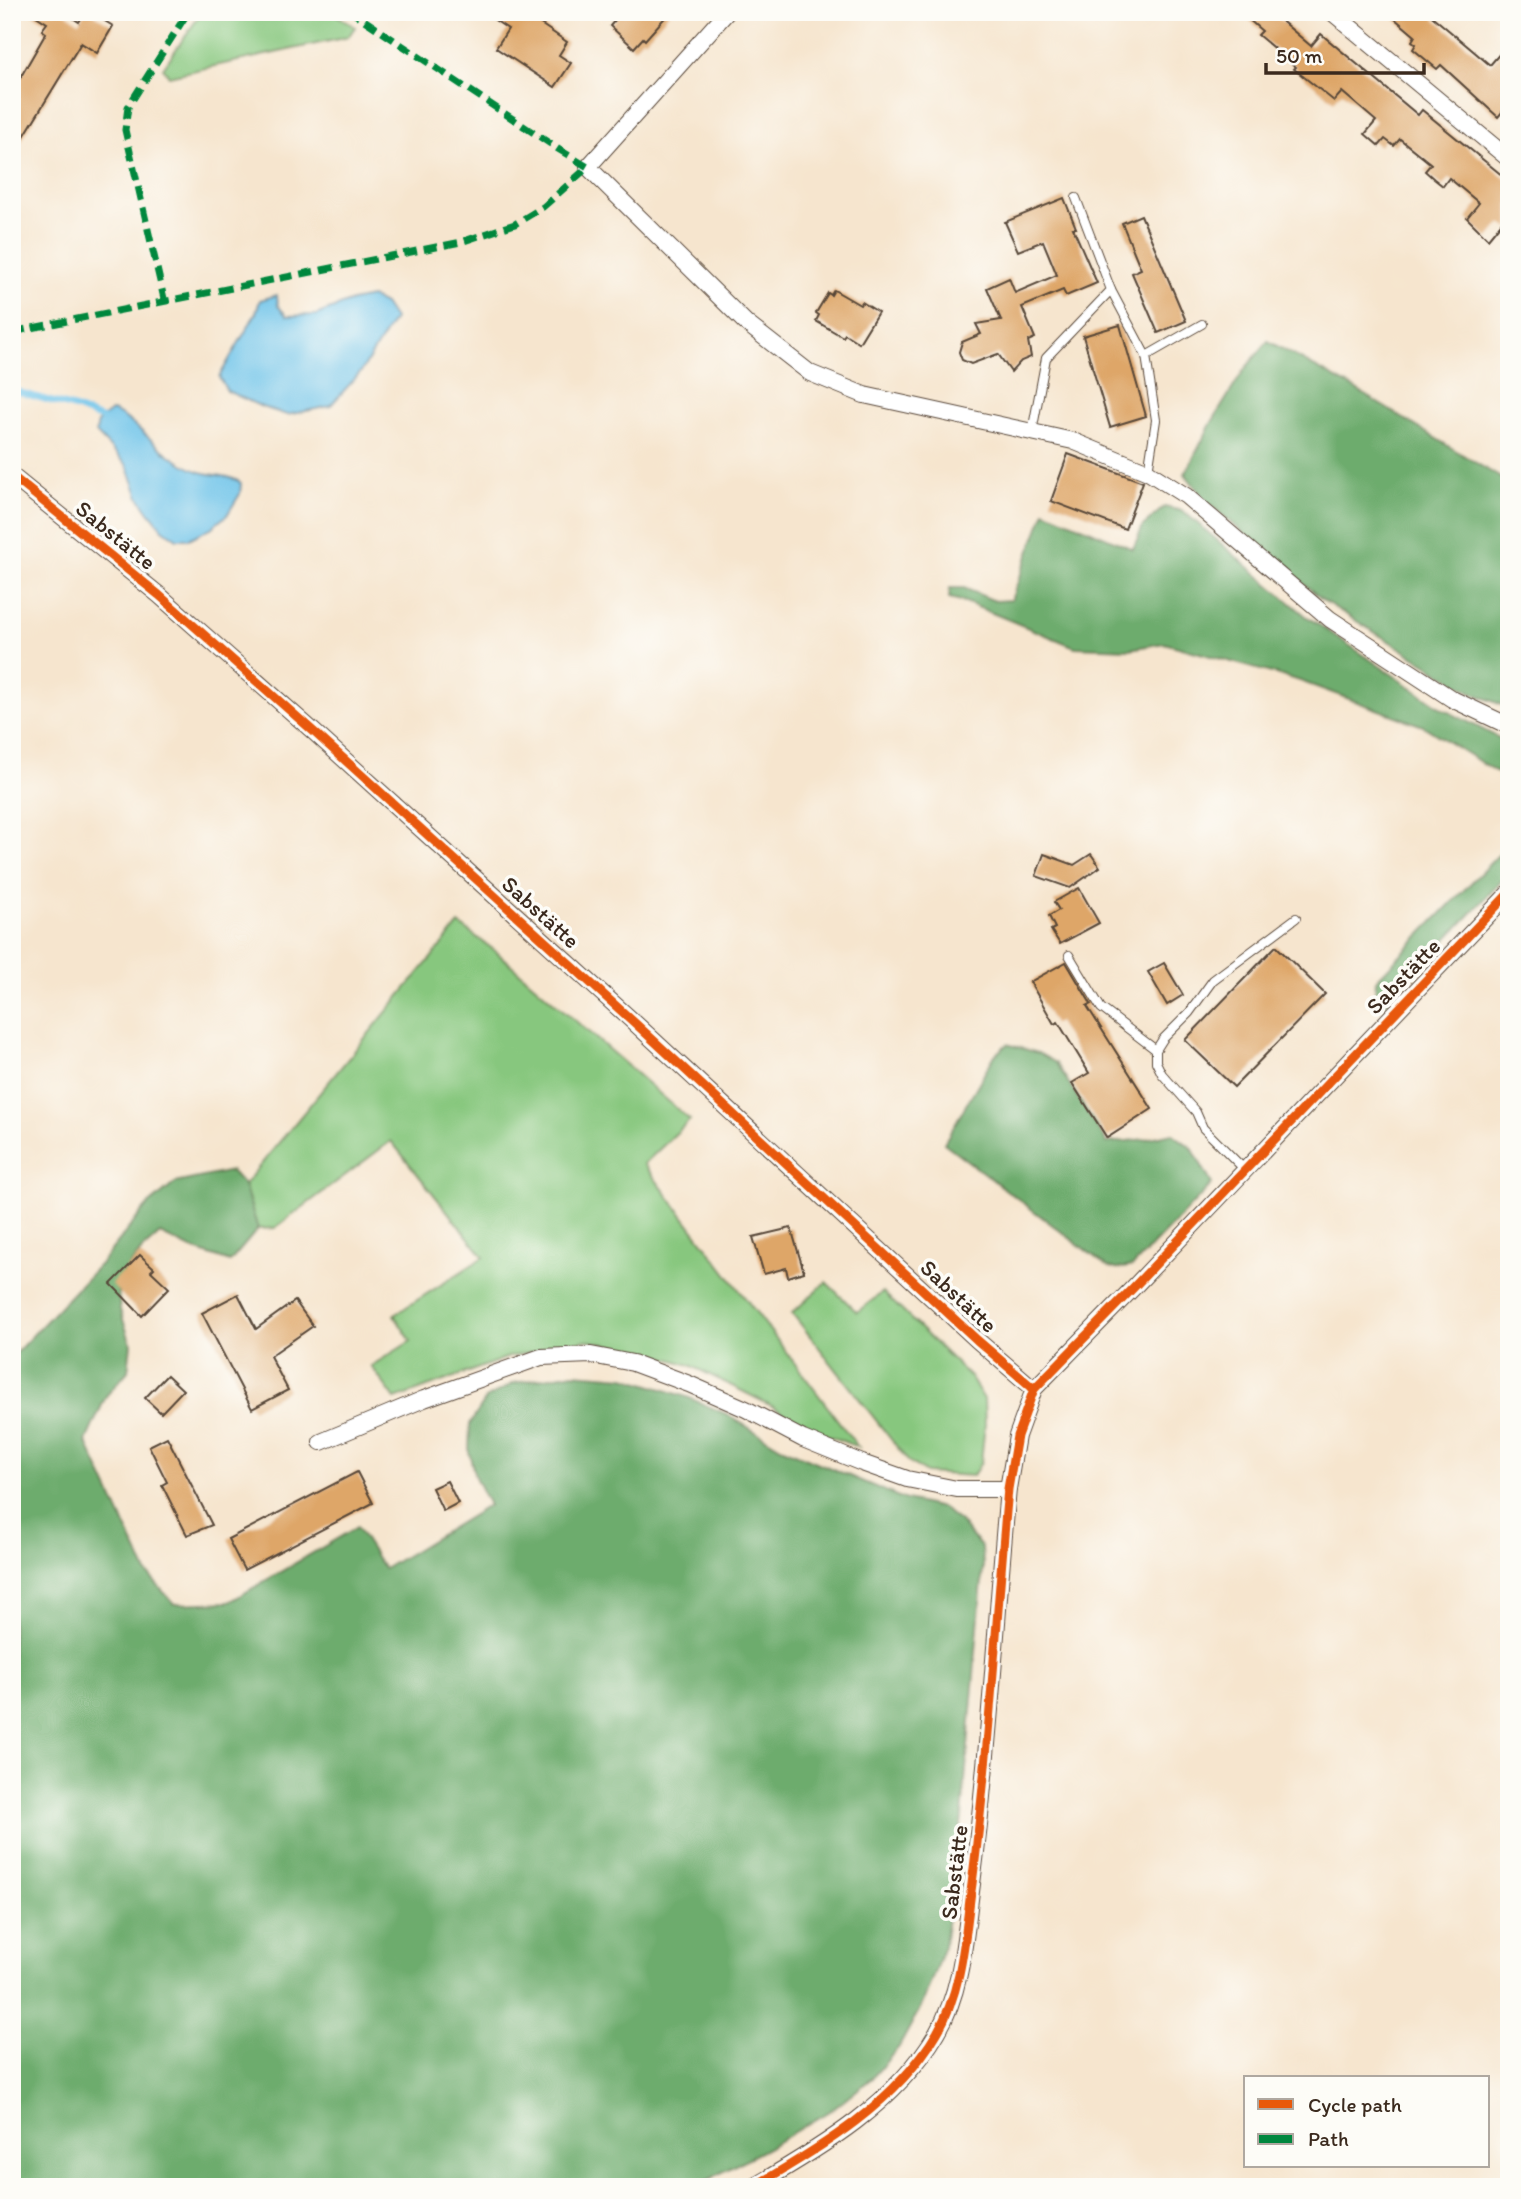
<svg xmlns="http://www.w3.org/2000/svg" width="1521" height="2199" font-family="Itim,sans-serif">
<rect width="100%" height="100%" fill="#fdfcf7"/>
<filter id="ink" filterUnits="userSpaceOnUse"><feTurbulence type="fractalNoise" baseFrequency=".0143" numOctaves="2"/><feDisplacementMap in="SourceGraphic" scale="14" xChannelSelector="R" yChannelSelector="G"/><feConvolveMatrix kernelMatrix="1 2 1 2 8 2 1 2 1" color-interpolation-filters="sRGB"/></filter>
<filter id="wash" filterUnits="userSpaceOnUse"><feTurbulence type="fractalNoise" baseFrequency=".00686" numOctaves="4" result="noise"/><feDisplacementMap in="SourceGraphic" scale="28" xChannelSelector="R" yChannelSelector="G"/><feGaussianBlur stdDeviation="1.57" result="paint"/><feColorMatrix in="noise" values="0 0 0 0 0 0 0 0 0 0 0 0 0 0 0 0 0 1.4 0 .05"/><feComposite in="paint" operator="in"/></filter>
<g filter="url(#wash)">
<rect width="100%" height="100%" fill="#f6e5ce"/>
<g fill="#87c77e" stroke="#61784e" stroke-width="2">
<polygon points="202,12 332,12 355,27 348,37 169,76 163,68"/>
<polygon points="459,924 494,950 690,1120 644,1164 858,1447 816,1431 768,1404 690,1365 650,1353 586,1340 509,1357 395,1399 371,1366 411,1341 394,1315 484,1257 391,1141 275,1228 258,1229 244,1185"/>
<polygon points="826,1282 857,1312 883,1292 970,1377 984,1399 985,1424 981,1462 973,1476 926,1473 908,1461 792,1313"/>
</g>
<g fill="#6dac6d" stroke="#546b46" stroke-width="2">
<polygon points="1268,341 1355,389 1509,483 1509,708 1473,693 1324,601 1207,502 1185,474 1212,422 1244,370"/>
<polygon points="1164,507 1183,511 1306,616 1443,709 1509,743 1509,780 1423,726 1300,681 1164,643 1130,649 1075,647 965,602 949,598 950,588 964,588 995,601 1011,600 1045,511 1133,549 1143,526"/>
<polygon points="1509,844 1509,873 1385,1005 1375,999 1376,980"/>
<polygon points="1007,1044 1038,1053 1056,1063 1107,1143 1146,1139 1172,1133 1192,1148 1212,1184 1133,1266 1117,1269 1108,1267 944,1143 995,1055"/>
<polygon points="231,1171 244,1185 258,1229 230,1262 189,1248 160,1234 142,1250 117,1281 120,1310 131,1344 128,1371 106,1396 86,1441 147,1573 174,1604 229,1602 357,1527 384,1569 489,1505 475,1477 469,1452 470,1424 486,1399 514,1383 574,1373 625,1377 687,1397 726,1414 781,1447 906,1500 942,1508 960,1522 982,1548 983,1568 962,1817 944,1946 923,2003 899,2047 873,2077 836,2107 769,2147 695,2187 12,2187 12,1357 101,1263 146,1207 175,1183"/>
</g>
<g fill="#6cc2e9" stroke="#547684" stroke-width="2">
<polygon points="277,295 278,306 287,316 316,315 352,301 371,297 384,304 394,319 361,372 330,406 287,415 262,407 227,391 219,377 256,313 260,300"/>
<path d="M111,411C124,412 157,447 171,456C181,463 193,471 205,473C219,476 230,475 241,483L240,494L227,515L211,528L189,539H177L163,529L149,512L139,497L127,465L96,433L98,422Z"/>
</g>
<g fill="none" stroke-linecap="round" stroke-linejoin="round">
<polyline stroke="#6cc2e9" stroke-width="6" points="12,390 75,408 107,421"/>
</g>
<g id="blocks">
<g fill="#dea668">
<polygon points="30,12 64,12 79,22 85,12 90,12 113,26 97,53 81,43 12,156 12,92 46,33 42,30 47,23"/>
<polygon points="483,12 523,12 567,42 559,55 571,63 555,87 496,48 508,29"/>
<polygon points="622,12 670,12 645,40 643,38 634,48 610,26"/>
<polygon points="1240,12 1271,12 1311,46 1321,34 1418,115 1422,110 1509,181 1509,229 1501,223 1488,239 1467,218 1479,203 1449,178 1443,186 1434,179 1425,171 1431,164 1400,139 1394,146 1385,139 1379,146 1365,134 1376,121 1342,92 1334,101 1294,69 1296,67 1258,35 1262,31"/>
<polygon points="1387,12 1427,12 1490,65 1509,43 1509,104 1498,117 1441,65 1437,69 1413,49 1416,44 1412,41 1415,36"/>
<polygon points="1064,198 1076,228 1073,228 1097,283 1066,296 1063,290 1022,307 1035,338 1028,341 1031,357 1021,361 1011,372 998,354 971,364 962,360 959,352 962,342 981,334 976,324 1001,320 987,288 1009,278 1015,293 1057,275 1043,241 1018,251 1005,222"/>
<polygon points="1141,215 1186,321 1158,333 1132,273 1141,269 1122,223"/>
<polygon points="834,290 860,305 862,302 878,312 859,343 845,334 843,337 816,321 819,315 816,313 828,293 831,295"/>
<polygon points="1120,325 1146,416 1110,427 1083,336"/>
<polygon points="1068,454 1143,482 1125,529 1051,501"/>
<polygon points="1044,854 1074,865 1091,854 1100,867 1070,888 1036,876"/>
<polygon points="1079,888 1099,923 1060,944 1051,930 1055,928 1049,916 1059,910 1054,902"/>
<polygon points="1276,946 1325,994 1234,1087 1185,1040"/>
<polygon points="1066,962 1091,1004 1087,1006 1152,1109 1107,1138 1072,1083 1089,1073 1058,1022 1054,1024 1030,982"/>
<polygon points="1164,963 1183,995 1167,1005 1148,972"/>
<polygon points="791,1228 804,1272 788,1277 786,1268 764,1274 753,1237"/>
<polygon points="140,1255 154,1268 151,1271 169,1288 142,1316 111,1284"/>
<polygon points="238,1294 256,1329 295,1301 313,1326 270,1356 288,1390 252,1409 202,1313"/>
<polygon points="167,1375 183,1390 161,1413 145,1398"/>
<polygon points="167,1437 212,1525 187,1535 162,1485 167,1482 149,1446"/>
<polygon points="357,1472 373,1503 244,1570 228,1539"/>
<polygon points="447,1481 458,1503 443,1511 432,1488"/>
</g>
</g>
</g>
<g filter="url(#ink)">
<use href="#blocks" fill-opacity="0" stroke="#574638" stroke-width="2"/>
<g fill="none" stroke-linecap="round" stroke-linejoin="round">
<g stroke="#574638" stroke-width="10">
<g id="service">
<polyline points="1111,290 1146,356 1156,420 1148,472"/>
<polyline points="1146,356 1202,324"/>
<polyline points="1032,432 1046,358 1111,290 1076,198"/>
<polyline points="1069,955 1101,1008 1156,1050"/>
<polyline points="1245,1170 1203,1128 1196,1112 1162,1074 1156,1062 1156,1050 1163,1039 1189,1013 1213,980 1296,918"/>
</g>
</g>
<g stroke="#574638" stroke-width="18">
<g id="minor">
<polyline points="576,12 578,12"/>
<polyline points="727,12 588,167 746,323 810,373 864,395 1073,441 1148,472 1186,496 1330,619 1452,699 1509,726"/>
<polyline points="1332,12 1509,159"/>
<polyline points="12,476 159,595 313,731 637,1025 977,1340 1034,1389"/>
<polyline points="321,1442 424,1399 541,1357 591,1355 633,1363 689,1384 746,1409 803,1439 862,1463 907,1479 957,1489 1008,1489"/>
<path d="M753,2187C822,2147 896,2103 937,2033C963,1989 965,1934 972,1884C989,1753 996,1621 1008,1489L1017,1436L1034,1389L1133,1288L1509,893"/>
</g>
</g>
<use href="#service" stroke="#fff" stroke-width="8"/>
<use href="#minor" stroke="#fff" stroke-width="16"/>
<g stroke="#00873e" stroke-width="7" stroke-dasharray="14 7" stroke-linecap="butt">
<polyline points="165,303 125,130 128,107 188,12"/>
<polyline points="12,332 461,242 515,224 543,207 588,167 558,149 352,12"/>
</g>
<g stroke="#fdfcf7" stroke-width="13">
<g id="cycleway">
<polyline points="12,476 159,595 313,731 637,1025 977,1340 1034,1389"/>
<path d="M753,2187C822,2147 896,2103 937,2033C963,1989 965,1934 972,1884C989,1753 996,1621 1008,1489L1017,1436L1034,1389L1133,1288L1509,893"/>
</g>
</g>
<use href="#cycleway" stroke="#e8590c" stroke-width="9"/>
</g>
</g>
<g text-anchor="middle" stroke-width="7" stroke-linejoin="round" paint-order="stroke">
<g font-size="23" fill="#3b2a1e" stroke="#fdfcf7">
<text transform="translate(116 535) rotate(39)" y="8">Sabstätte</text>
<text transform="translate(541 912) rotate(42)" y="8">Sabstätte</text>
<text transform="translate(1403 976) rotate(-46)" y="8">Sabstätte</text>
<text transform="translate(959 1296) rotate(43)" y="8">Sabstätte</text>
<text transform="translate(954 1872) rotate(-83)" y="8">Sabstätte</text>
</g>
</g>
<rect width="1521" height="2199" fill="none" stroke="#fdfcf7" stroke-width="42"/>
<rect x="1244" y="2076" width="245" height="91" fill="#fdfcf7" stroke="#afa8a0" stroke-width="2"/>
<rect x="1258" y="2099" width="35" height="10" fill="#e8590c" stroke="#afa8a0" stroke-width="2"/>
<text x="1308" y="2112" font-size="21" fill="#3b2a1e">Cycle path</text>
<rect x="1258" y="2134" width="35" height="10" fill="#00873e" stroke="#afa8a0" stroke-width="2"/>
<text x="1308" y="2146" font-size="21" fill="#3b2a1e">Path</text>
<path d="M1266 63v10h158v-10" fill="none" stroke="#3b2a1e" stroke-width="3.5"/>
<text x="1276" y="63" font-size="21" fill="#3b2a1e" stroke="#fdfcf7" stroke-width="5" paint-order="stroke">50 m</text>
</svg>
